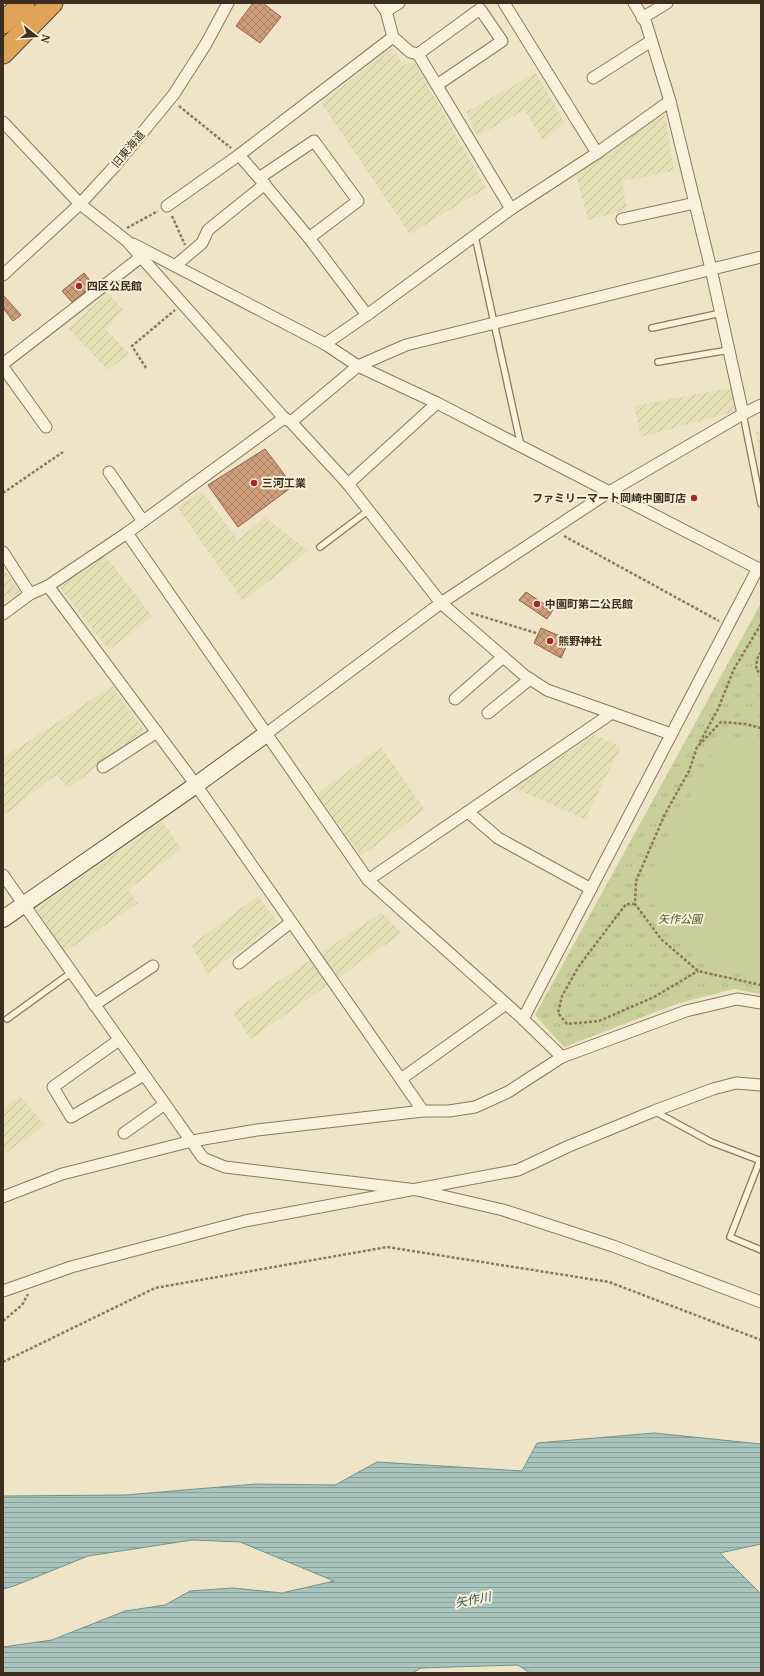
<svg xmlns="http://www.w3.org/2000/svg" width="764" height="1676" font-family="'PT Serif','Noto Sans JP',serif">
<defs>
<pattern id="farmland-furrows" width="10" height="10" patternUnits="userSpaceOnUse"><rect width="10" height="10" fill="#e6deb5"/><path d="M-1 1l2-2M0 10L10 0M9 11l2-2" fill="none" stroke="#c6bf9b"/></pattern>
<pattern id="park-tufts" width="24" height="20" patternUnits="userSpaceOnUse"><rect width="24" height="20" fill="#c9cf9b"/><path d="M3 7l-1-3M5 7V3M7 7l1-3M15 17l-1-3M17 17v-4M19 17l1-3" fill="none" stroke="#aeb285"/></pattern>
<pattern id="water-rules" width="6" height="5" patternUnits="userSpaceOnUse"><rect width="6" height="5" fill="#a9c4bc"/><path d="M0 2.5h6" fill="none" stroke="#8ba098"/></pattern>
<pattern id="building-cross-hatch" width="8" height="8" patternUnits="userSpaceOnUse"><rect width="8" height="8" fill="#cf9f7d"/><path d="M0 0l8 8M0 8l8-8" fill="none" stroke="#a98266"/></pattern>
</defs>
<rect width="100%" height="100%" fill="#f0e4c8"/>
<g fill="url(#farmland-furrows)">
<polygon points="392,48 404,65 414,61 486,188 410,234 321,103"/>
<polygon points="536,73 565,123 543,140 525,110 477,136 466,112"/>
<polygon points="665,113 674,171 622,181 627,210 588,220 576,175"/>
<polygon points="108,293 123,310 106,329 129,354 108,370 68,328"/>
<polygon points="731,388 736,411 641,437 634,406"/>
<polygon points="761,431 761,463 756,432"/>
<polygon points="202,492 238,540 265,517 308,551 243,601 177,507"/>
<polygon points="104,554 152,616 109,650 57,584"/>
<polygon points="6,571 20,592 3,603 3,573"/>
<polygon points="112,686 144,731 69,788 56,775 3,816 3,758"/>
<polygon points="594,735 621,747 585,819 514,788"/>
<polygon points="381,747 425,810 361,856 317,794"/>
<polygon points="162,821 181,849 128,890 138,903 65,952 36,909"/>
<polygon points="258,896 278,922 208,974 191,945"/>
<polygon points="381,913 402,933 251,1039 232,1012"/>
<polygon points="20,1096 45,1125 3,1155 3,1108"/>
</g>
<polygon fill="url(#park-tufts)" points="761,603 761,994 734,989 679,1003 564,1047 535,1015"/>
<polygon fill="#c9cf9b" points="749,735 761,740 761,978 717,969 707,964 653,903 649,886 652,868 717,744"/>
<polygon fill="url(#water-rules)" stroke="#6f938a" points="654,1433 761,1444 761,1544 720,1553 761,1594 761,1673 530,1673 518,1665 421,1668 412,1673 3,1673 3,1647 52,1640 125,1611 165,1605 190,1591 233,1588 282,1593 334,1581 240,1542 192,1540 88,1556 14,1586 3,1589 3,1496 125,1495 256,1484 335,1485 377,1462 522,1471 537,1443"/>
<g fill="url(#building-cross-hatch)" stroke="#8d5f41">
<polygon points="253,3 263,3 281,17 260,43 236,26"/>
<polygon points="84,273 94,285 72,302 62,291"/>
<polygon points="3,295 21,315 13,321 3,308"/>
<polygon points="265,449 293,486 238,527 208,485"/>
<polygon points="526,592 553,610 547,619 519,600"/>
<polygon points="541,628 569,640 561,658 534,643"/>
</g>
<g fill="none" stroke-linecap="round" stroke-linejoin="round">
<g stroke="#8d765c" stroke-width="8">
<g id="lane">
<polyline points="475,236 521,446"/>
<polyline points="652,328 721,313"/>
<polyline points="658,362 729,350"/>
<polyline points="743,414 761,504"/>
<polyline points="320,547 369,510"/>
<polyline points="7,1019 72,972"/>
<polyline points="654,1111 711,1142 761,1161"/>
<polyline points="760,1160 730,1237 761,1250"/>
</g>
</g>
<g stroke="#8d765c" stroke-width="13">
<g id="street">
<polyline points="380,3 386,11"/>
<polyline points="399,3 386,11 393,37 410,52 418,54 511,209"/>
<polyline points="504,3 597,153"/>
<polyline points="634,3 646,23 670,101 711,269 743,414"/>
<polyline points="642,18 667,3"/>
<polyline points="418,54 480,9 502,41 437,85"/>
<polyline points="593,78 651,41"/>
<polyline points="3,122 80,204 127,241 284,418 291,422 348,484 441,603 524,675 547,690 671,734"/>
<polyline points="239,155 259,178 314,141 358,201 309,238 367,315"/>
<polyline points="260,179 309,238"/>
<polyline points="167,206 239,155 393,37"/>
<polyline points="622,219 695,203"/>
<polyline points="133,244 325,344 358,366 437,403 761,570"/>
<polyline points="175,266 202,243 208,230 265,184"/>
<polyline points="3,275 80,204 115,166 174,94 206,44 228,3"/>
<polyline points="325,344 367,315 511,209 597,153 670,101"/>
<polyline points="3,364 141,257"/>
<polyline points="3,367 46,427"/>
<polyline points="291,422 358,366 406,345 761,257"/>
<polyline points="109,472 143,521"/>
<polyline points="348,484 437,403"/>
<polyline points="127,533 368,880 523,1019 562,1057"/>
<polyline points="3,552 30,594"/>
<polyline points="48,586 196,785 423,1111 449,1111 475,1107 508,1092 562,1057 686,1011 737,999 761,1003"/>
<polyline points="3,614 30,594 48,586 127,533 284,418"/>
<polyline points="455,699 503,657"/>
<polyline points="488,713 530,679"/>
<polyline points="266,734 441,603 609,492 743,414 761,405"/>
<polyline points="103,767 157,732"/>
<polyline points="468,812 498,838 591,889"/>
<polyline points="3,875 203,1158 225,1167 417,1190 503,1210 613,1246 761,1302"/>
<polyline points="368,880 612,713"/>
<polyline points="239,963 291,922"/>
<polyline points="94,1005 153,966"/>
<polyline points="523,1019 758,568"/>
<polyline points="119,1040 53,1087 71,1117 144,1075"/>
<polyline points="401,1079 506,1004"/>
<polyline points="124,1133 165,1104"/>
<polyline points="3,1197 62,1174 192,1141 257,1130 423,1111"/>
<polyline points="3,1291 71,1267 245,1221 518,1170 569,1146 654,1111 713,1089 736,1083 761,1085"/>
</g>
</g>
<g stroke="#6f573f" stroke-width="18">
<polyline id="secondary" points="3,919 196,785 266,734"/>
</g>
<g stroke="#5b4430" stroke-width="23">
<g id="highway">
<polyline points="3,23 24,3"/>
<polyline points="3,53 52,3"/>
</g>
</g>
<g stroke="#8d765c" stroke-width="2.5" stroke-dasharray="3 2" stroke-linecap="butt">
<polyline points="179,106 231,148"/>
<polyline points="172,216 185,245"/>
<polyline points="127,228 158,211"/>
<polyline points="146,368 132,346 175,310"/>
<polyline points="3,493 63,452"/>
<polyline points="564,536 719,621"/>
<polyline points="471,613 536,633"/>
<polyline points="761,652 757,659 756,670 761,673"/>
<polyline points="761,728 746,724 721,722 697,747 689,771 665,814 636,881 635,904 661,939 698,971 761,985"/>
<polyline points="700,742 718,709 734,669 761,624"/>
<polyline points="635,904 626,904 579,966 562,996 558,1013 567,1024 599,1021 654,997 698,971"/>
<polyline points="3,1321 22,1305 28,1294"/>
<polyline points="3,1362 155,1288 387,1247 609,1282 761,1340"/>
</g>
<use href="#lane" stroke="#faf1dc" stroke-width="5.5"/>
<use href="#street" stroke="#faf1dc" stroke-width="11"/>
<use href="#secondary" stroke="#faf1dc" stroke-width="16"/>
<use href="#highway" stroke="#e0a458" stroke-width="21"/>
</g>
<g fill="#9e2a2b" stroke="#f7eed8" stroke-width="1.5">
<circle cx="79" cy="286" r="4"/>
<circle cx="254" cy="483" r="4"/>
<circle cx="694" cy="498" r="4"/>
<circle cx="537" cy="604" r="4"/>
<circle cx="550" cy="641" r="4"/>
</g>
<g text-anchor="middle" stroke-width="4" stroke-linejoin="round" paint-order="stroke">
<g font-size="11" fill="#3d2e20" stroke="#f7eed8">
<text transform="translate(128 149) rotate(-50)" y="4">旧東海道</text>
</g>
<g font-size="11" font-weight="bold" fill="#3d2e20" stroke="#f7eed8" text-anchor="start">
<text x="87" y="290">四区公民館</text>
<text x="262" y="487">三河工業</text>
<text x="686" y="502" text-anchor="end">ファミリーマート岡崎中園町店</text>
<text x="545" y="608">中園町第二公民館</text>
<text x="558" y="645">熊野神社</text>
</g>
<g font-size="11" font-style="italic" fill="#4d5a26" stroke="#f7eed8">
<text x="680" y="923">矢作公園</text>
</g>
<g font-size="12" font-style="italic" fill="#2f5d5a" stroke="#f7eed8">
<text transform="translate(473 1600) rotate(-11)" y="4">矢作川</text>
</g>
</g>
<rect width="764" height="1676" fill="none" stroke="#3d2e20" stroke-width="8"/>
<g transform="translate(36 36) rotate(107)" stroke="#f7eed8" stroke-width="3" paint-order="stroke">
<path d="M0-3L7 15L0 10L-7 15Z" fill="#3d2e20"/>
<text y="-6" font-size="11" font-weight="bold" text-anchor="middle" fill="#3d2e20">N</text>
</g>
</svg>
